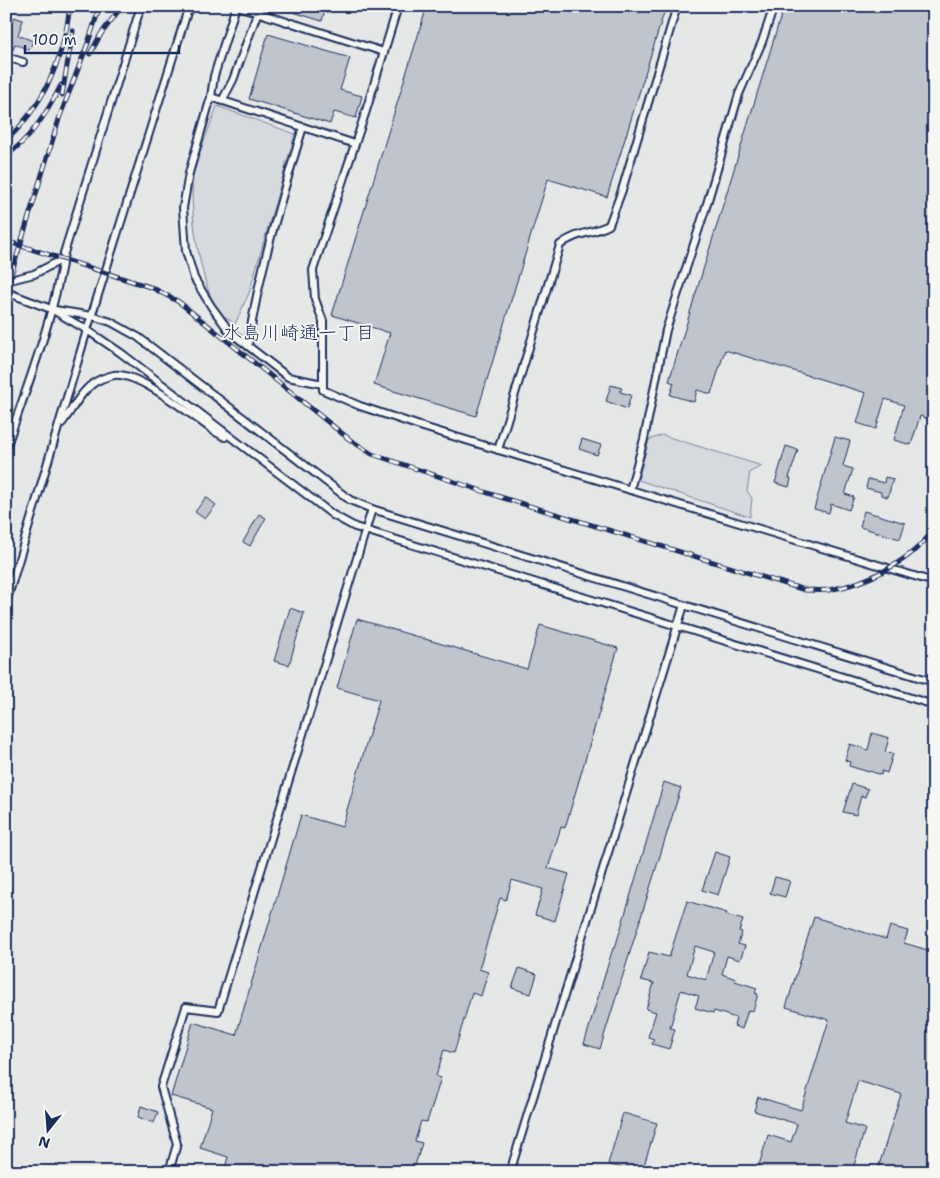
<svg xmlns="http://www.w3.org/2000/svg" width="940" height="1178" font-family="'Shantell Sans','Klee One',sans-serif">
<rect width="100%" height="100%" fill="#f6f6f2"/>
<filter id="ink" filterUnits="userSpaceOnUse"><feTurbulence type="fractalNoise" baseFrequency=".02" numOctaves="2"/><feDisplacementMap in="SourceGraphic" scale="10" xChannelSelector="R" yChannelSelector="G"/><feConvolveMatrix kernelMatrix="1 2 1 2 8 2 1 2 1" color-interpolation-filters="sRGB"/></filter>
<g filter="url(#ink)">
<rect fill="#e6e7e7" x="6" y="6" width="928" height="1166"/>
<g fill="#d6d9dd" stroke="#78849e">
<path d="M217,106L295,134L249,293L235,324C229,319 220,315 217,309C200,283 187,202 194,171C200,149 210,127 217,106Z"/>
<polygon points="662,435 762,466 750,472 747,491 752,498 750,517 638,480 649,440"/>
</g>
<g fill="#c0c4cd" stroke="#1b2f5e" fill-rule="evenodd">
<polygon points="280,6 326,6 322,21 280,8"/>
<polygon points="427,6 666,6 607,197 548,179 476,416 374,385 390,333 332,315"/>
<polygon points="784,6 934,6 934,421 920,416 911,445 894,440 904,405 885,399 876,429 857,423 866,393 725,350 711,394 697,390 694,402 670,395 674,383 669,381"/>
<polygon points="14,17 23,20 18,35 33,41 29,50 15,44 13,50 6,48 6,39"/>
<polygon points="268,34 350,58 340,90 362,96 356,118 334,112 330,124 249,99"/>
<polygon points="611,385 622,388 620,392 631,395 627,409 606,401"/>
<polygon points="835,437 850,441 843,466 853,469 845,494 854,497 849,510 831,504 829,513 814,509"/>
<polygon points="582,439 601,445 597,455 579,449"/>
<polygon points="786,446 798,450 789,478 791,479 789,487 775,483"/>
<polygon points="885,477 893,479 888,497 881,495 881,492 866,488 868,479 884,483"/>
<polygon points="206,497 216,505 205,519 195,512"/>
<polygon points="864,511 905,523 900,539 860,527"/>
<polygon points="259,514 266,518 250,546 243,542"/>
<polygon points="290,608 304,613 289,665 274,661"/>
<polygon points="357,619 527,669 540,625 618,648 565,828 561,827 548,868 569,874 555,921 535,915 543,889 512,880 506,900 500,898 479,969 488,972 481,996 472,993 454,1053 444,1050 436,1076 441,1078 427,1122 421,1121 415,1141 422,1143 413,1172 224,1172 228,1157 200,1148 212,1108 171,1096 193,1022 236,1035 301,815 342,827 379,700 337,688"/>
<polygon points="872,733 889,738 885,752 893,754 887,773 882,771 881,775 870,771 869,772 849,766 850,762 845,760 850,744 868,750"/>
<polygon points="664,782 681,788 600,1049 584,1044 613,948 615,948"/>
<polygon points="852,784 868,789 865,797 861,796 856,815 843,812"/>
<polygon points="715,852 730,857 718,895 702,890"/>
<polygon points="775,877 790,881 785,897 770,893"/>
<path d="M687,901L727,913L726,915L743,920L739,931L742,932L738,944L745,946L740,960L727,956L722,974L736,979L735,981L757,988L755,993L758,994L753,1011L748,1010L742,1029L734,1026L736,1018L714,1011L713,1013L695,1008L699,996L681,990L670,1028L675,1029L669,1049L652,1044L654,1039L648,1037L656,1012L646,1009L654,983L641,980L649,952L669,957ZM695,946L714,952L706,980L687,974Z"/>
<polygon points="814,917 886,939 890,926 908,931 904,943 934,952 934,1165 932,1172 877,1172 901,1094 858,1081 845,1123 865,1129 852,1172 757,1172 768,1135 791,1142 797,1124 754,1111 758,1097 801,1110 829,1020 786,1007"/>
<polygon points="519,968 537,974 531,994 512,988"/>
<polygon points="141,1106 158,1112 154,1123 138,1117"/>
<polygon points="623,1113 657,1123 642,1172 634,1172 608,1164"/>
</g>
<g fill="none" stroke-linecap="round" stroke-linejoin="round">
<g stroke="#1b2f5e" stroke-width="10">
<g id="lane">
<polyline points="236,6 214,76 211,97 189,173 183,208 186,251 194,278 211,306 230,332 288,377 323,384"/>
<polyline points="238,6 287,22"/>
<polyline points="398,6 365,114 313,270 315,299 323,321 323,390 360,406 423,427 934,582"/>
<polyline points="6,12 8,6"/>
<polyline points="292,23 384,52"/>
<polyline points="6,57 23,62"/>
<polyline points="211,97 355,144"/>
<polyline points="222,101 233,80 260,6"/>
<polyline points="6,281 34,274 63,259"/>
<polyline points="6,292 51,309 87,330 121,353 333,515 355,527 934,705"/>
<polyline points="55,310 92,316 111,322 138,337 350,500 372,509 934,682"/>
<path d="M248,346C259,270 281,200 303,127"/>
<path d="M62,423C73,409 82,388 99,380C103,378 110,376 114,375C139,372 193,416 214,431L225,437"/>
<path d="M6,448C28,384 53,320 64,253L141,6"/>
<path d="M498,450L560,245C576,232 592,234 609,225L622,190L677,6"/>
<polyline points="630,490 644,439 666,330 706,207 739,94 762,42 774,6"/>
<polyline points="6,603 87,330 189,6"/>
<polyline points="169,1172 177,1144 161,1087 186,1007 218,1011 372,509"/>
<polyline points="510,1172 684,605"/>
</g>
</g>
<use href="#lane" stroke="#f6f6f2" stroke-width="6"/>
<g stroke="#1b2f5e" stroke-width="5">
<g id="rail">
<polyline points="90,54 101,34 122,6"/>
<polyline points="62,95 73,31"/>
<path d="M6,141C44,105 64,58 70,6"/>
<path d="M6,156C31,138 48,112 61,85"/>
<path d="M6,241L153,288L179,302L349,439L372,454L497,496L805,590C813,590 821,591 829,590C866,584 912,561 934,529"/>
<polyline points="6,291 60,116 88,43 100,6"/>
</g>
</g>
<use href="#rail" stroke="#f6f6f2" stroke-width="3" stroke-dasharray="9" stroke-linecap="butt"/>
</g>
</g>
<g text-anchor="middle" stroke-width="4" stroke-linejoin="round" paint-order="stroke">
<g font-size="19" fill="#1b2f5e" stroke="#f6f6f2">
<text x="299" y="339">水島川崎通一丁目</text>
</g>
</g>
<rect width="940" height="1178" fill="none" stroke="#f6f6f2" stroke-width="25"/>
<rect x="12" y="12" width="915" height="1153" fill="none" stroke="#1b2f5e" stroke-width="2" filter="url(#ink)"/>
<g transform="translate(48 1130) rotate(197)" stroke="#f6f6f2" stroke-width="4" paint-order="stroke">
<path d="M0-4L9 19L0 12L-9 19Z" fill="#1b2f5e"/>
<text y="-8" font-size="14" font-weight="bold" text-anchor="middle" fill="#1b2f5e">N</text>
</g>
<path d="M25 45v8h154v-8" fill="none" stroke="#1b2f5e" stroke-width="2.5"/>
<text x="32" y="45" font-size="15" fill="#1b2f5e" stroke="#f6f6f2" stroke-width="4" paint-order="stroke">100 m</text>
</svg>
